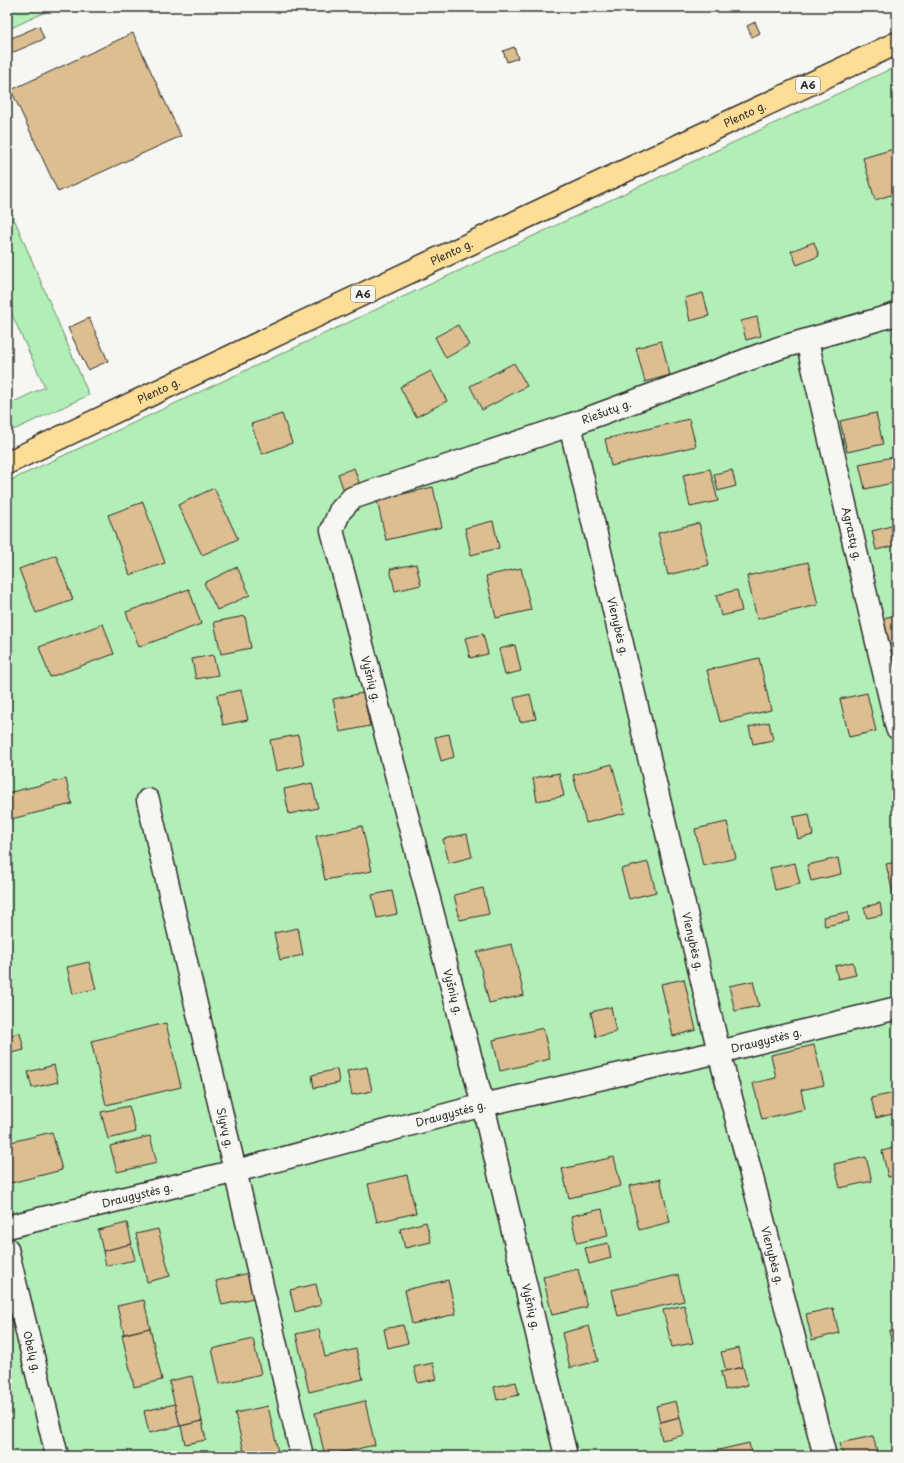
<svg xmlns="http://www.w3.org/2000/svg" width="904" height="1463" font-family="'Playpen Sans',sans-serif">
<rect width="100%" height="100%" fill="#f6f6f2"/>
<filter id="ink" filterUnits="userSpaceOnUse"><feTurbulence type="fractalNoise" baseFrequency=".025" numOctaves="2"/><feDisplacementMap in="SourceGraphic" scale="8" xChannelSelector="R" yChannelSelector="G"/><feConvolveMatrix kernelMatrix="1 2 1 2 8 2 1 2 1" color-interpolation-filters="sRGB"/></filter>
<g filter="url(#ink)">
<g fill="#b1efb6" stroke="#6e8d70">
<polygon points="7,7 56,7 7,30"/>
<polygon points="897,66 897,1456 7,1456 7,482"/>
<polygon points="7,202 89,395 7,433 7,405 45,387 7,304"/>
</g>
<g fill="#dcbe90" stroke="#2b2b2b">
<polygon points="119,7 131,7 121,11"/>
<polygon points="755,22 760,33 752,37 747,26"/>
<polygon points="39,26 44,39 7,55 7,40"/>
<polygon points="133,33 181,136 58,192 11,90"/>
<polygon points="514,47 518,58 507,62 503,51"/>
<polygon points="897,148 897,193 875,200 863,158"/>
<polygon points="814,242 819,256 797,265 791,251"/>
<polygon points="703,293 709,316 690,321 685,298"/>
<polygon points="757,317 761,336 746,340 741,321"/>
<polygon points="89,318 108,361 88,370 68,328"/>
<polygon points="458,325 469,345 446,358 435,337"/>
<polygon points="661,341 670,375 645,382 636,348"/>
<polygon points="897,341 897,357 895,357 892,342"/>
<polygon points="514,363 527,386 482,410 470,386"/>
<polygon points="431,371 447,401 416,417 400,387"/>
<polygon points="876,413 883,444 847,452 840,421"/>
<polygon points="282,414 292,443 262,454 251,424"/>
<polygon points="689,419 696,446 611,466 605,439"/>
<polygon points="893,457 897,472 897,482 865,489 859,464"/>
<polygon points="354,468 360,485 344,491 338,474"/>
<polygon points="710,469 718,501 690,507 683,475"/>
<polygon points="732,470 736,486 718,491 714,474"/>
<polygon points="433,487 442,527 386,540 377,500"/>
<polygon points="214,488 238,539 202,555 178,505"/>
<polygon points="143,502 165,563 130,575 108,515"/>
<polygon points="493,521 499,548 471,555 465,528"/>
<polygon points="699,523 709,565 668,575 658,533"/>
<polygon points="895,525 897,535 897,545 876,550 872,531"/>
<polygon points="56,555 73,600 36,613 19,569"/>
<polygon points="808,562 818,605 757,619 747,576"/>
<polygon points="416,564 421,585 395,591 390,569"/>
<polygon points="237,567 250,595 217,610 204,583"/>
<polygon points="521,568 531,610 496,618 486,576"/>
<polygon points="189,589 201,624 139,647 126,612"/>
<polygon points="737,590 742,611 721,616 716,595"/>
<polygon points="897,615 897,643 890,645 883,618"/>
<polygon points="245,616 251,648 221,654 214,622"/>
<polygon points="103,624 114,654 50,677 39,647"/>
<polygon points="483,634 488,654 470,658 465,638"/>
<polygon points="515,645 521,671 505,675 499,649"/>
<polygon points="213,655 218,675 196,679 192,659"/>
<polygon points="759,658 771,710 720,722 707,670"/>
<polygon points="241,690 248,720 223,725 217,695"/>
<polygon points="363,693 370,726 340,732 333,699"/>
<polygon points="867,693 876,731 849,737 840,699"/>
<polygon points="530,694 536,719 520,722 514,698"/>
<polygon points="769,722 773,740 753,744 749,727"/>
<polygon points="449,734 454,757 441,761 435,737"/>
<polygon points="298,735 304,765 276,771 270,740"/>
<polygon points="612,764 625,813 586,823 573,775"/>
<polygon points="559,773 564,796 537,801 533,778"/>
<polygon points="66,779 72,804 7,820 7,793"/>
<polygon points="312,783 318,808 289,814 284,789"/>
<polygon points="809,814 813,835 798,839 793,817"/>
<polygon points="727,822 736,858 703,866 695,829"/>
<polygon points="362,826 372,871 325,880 316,836"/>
<polygon points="467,834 472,857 449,863 443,839"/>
<polygon points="838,858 841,874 811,881 807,865"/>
<polygon points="648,862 656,892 629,899 621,869"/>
<polygon points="897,862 897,910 886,864"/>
<polygon points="795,863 800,884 775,890 770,868"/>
<polygon points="483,888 489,914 460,920 454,895"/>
<polygon points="392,891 397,914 377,918 372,895"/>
<polygon points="880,903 882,915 867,918 864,907"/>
<polygon points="848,912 849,921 825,926 823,917"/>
<polygon points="298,928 303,955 280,960 274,933"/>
<polygon points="512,944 524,995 489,1003 477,952"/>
<polygon points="89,962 96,989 73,994 67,967"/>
<polygon points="853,962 856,975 838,979 835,966"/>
<polygon points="684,979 696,1030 673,1036 661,984"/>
<polygon points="753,981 759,1006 735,1011 729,986"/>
<polygon points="611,1007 616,1032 596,1037 591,1012"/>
<polygon points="166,1023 181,1087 106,1105 91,1041"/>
<polygon points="543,1028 550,1059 500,1071 493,1040"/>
<polygon points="20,1033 24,1050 7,1054 7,1036"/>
<polygon points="814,1045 824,1085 801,1090 805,1109 762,1119 753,1083 776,1078 771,1055"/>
<polygon points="54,1065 58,1082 32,1088 28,1072"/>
<polygon points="367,1067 372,1091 352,1095 347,1071"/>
<polygon points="337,1069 339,1083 314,1088 312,1075"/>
<polygon points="894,1093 897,1113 876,1118 871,1098"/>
<polygon points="129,1106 136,1132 108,1139 101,1112"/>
<polygon points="52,1132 62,1170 7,1184 7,1143"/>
<polygon points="150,1136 157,1163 117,1172 110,1146"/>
<polygon points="897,1147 897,1175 888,1177 882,1151"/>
<polygon points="614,1157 621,1186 569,1198 562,1169"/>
<polygon points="866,1157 872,1181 840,1188 834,1164"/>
<polygon points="407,1175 416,1213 377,1222 368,1184"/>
<polygon points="660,1179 670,1222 639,1230 629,1186"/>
<polygon points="602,1209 608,1236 577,1243 571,1216"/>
<polygon points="426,1222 431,1242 405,1248 400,1229"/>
<polygon points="127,1223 132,1244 103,1251 98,1230"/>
<polygon points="158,1229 170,1276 147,1282 136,1234"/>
<polygon points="608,1243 611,1258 589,1264 585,1248"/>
<polygon points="131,1244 135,1260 106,1266 103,1251"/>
<polygon points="578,1269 587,1307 552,1315 543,1277"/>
<polygon points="253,1272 258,1297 222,1305 216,1281"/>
<polygon points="678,1275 684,1301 618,1316 612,1290"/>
<polygon points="448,1280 456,1314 412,1324 405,1290"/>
<polygon points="316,1284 321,1305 295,1312 290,1290"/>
<polygon points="144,1300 150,1328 124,1334 117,1306"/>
<polygon points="684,1305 693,1343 672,1347 663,1310"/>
<polygon points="833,1308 839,1333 812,1340 806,1314"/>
<polygon points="403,1325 408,1343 388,1348 384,1329"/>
<polygon points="589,1326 598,1361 570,1368 562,1333"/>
<polygon points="150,1328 162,1380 134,1387 122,1335"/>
<polygon points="319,1329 325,1357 356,1349 363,1379 309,1392 296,1334"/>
<polygon points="897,1329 897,1356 895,1357 889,1331"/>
<polygon points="253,1339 261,1374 220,1384 212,1349"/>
<polygon points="739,1348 743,1367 726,1371 721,1352"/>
<polygon points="433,1363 437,1379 418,1383 414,1367"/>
<polygon points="743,1367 748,1385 725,1390 721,1372"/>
<polygon points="192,1376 202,1421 180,1426 169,1381"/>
<polygon points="516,1382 519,1395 497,1400 494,1387"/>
<polygon points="365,1401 375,1445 325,1456 315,1413"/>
<polygon points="676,1401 680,1417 660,1422 656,1406"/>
<polygon points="175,1404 180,1426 149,1433 144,1411"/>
<polygon points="268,1406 279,1456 245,1456 235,1413"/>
<polygon points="680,1417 684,1435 662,1440 658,1423"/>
<polygon points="202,1421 206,1440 185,1444 181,1426"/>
<polygon points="873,1436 878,1456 843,1456 840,1443"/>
<polygon points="749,1443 752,1456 697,1456 697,1455"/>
</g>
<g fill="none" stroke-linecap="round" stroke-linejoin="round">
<g stroke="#2b2b2b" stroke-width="25">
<g id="minor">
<path id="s1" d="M807,341L897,728"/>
<path id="s2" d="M570,425L719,1052L825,1456"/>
<path id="s3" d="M148,800L302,1456"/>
<path id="s4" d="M7,1227L236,1171L483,1105L719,1052L897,1008"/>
<path id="s5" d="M7,1249L57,1456"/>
<path id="s6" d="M566,1456L483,1105L332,530L340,511L352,498L570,425L779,348L897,314"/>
</g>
</g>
<g stroke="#2b2b2b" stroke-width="25">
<g id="trunk">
<path id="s7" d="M7,463L297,325L897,43"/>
</g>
</g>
<use href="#minor" stroke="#f6f6f2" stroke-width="22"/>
<use href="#trunk" stroke="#fedd96" stroke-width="22"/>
</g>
</g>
<g text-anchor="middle" stroke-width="3" stroke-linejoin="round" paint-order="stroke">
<g fill="#f6f6f2" stroke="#686867" stroke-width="1">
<rect x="796" y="77" width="24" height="16" rx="3"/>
<rect x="351" y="286" width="24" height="16" rx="3"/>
</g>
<g font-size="10" font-weight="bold" fill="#2b2b2b">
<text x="808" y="89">A6</text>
<text x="363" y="298">A6</text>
</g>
<g font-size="11" fill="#2b2b2b" stroke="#f6f6f2">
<text dy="4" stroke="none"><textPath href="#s7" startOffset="816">Plento g.</textPath></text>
<text dy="4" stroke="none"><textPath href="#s7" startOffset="492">Plento g.</textPath></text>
<text dy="4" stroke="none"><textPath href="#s7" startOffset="168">Plento g.</textPath></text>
<text dy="4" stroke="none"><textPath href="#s6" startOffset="1262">Riešutų g.</textPath></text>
<text dy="4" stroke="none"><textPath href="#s1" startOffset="198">Agrastų g.</textPath></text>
<text dy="4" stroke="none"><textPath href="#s2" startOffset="207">Vienybės g.</textPath></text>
<text transform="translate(371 679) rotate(75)" y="4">Vyšnių g.</text>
<text dy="4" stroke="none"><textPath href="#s2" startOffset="531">Vienybės g.</textPath></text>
<text transform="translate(453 992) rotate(75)" y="4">Vyšnių g.</text>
<text dy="4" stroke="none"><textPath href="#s4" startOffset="782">Draugystės g.</textPath></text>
<text dy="4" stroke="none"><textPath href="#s4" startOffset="458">Draugystės g.</textPath></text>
<text dy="4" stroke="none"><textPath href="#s3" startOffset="337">Slyvų g.</textPath></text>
<text dy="4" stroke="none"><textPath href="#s4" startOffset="134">Draugystės g.</textPath></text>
<text dy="4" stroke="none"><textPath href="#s2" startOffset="855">Vienybės g.</textPath></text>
<text transform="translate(531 1307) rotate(77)" y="4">Vyšnių g.</text>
<text dy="4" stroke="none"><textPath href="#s5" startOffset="106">Obelų g.</textPath></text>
</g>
</g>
<rect width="904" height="1463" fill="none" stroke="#f6f6f2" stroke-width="24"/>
<rect x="12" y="12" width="880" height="1439" fill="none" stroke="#2b2b2b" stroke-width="1.5" filter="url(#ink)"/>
</svg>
